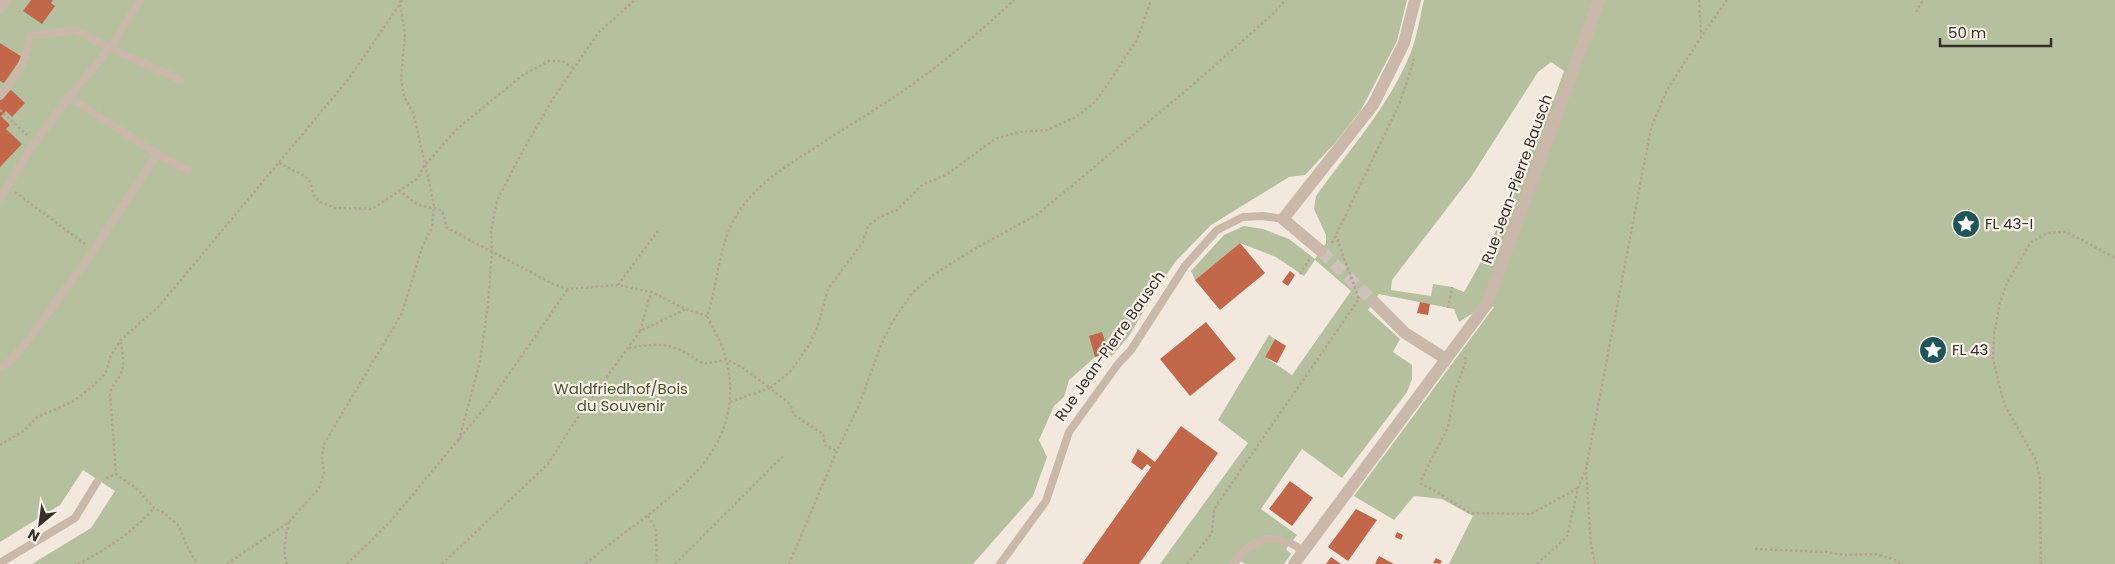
<svg xmlns="http://www.w3.org/2000/svg" width="2115" height="564" font-family="Poppins,sans-serif">
<rect width="100%" height="100%" fill="#f2e8de"/>
<g fill="#b5c19e" fill-rule="evenodd">
<polygon points="6,0 1407,0 1397,41 1361,110 1335,143 1305,175 1289,177 1211,225 1176,261 1156,290 1129,336 1111,357 1109,353 1095,357 1069,380 1064,397 1054,406 1039,440 1047,457 1033,496 973,564 32,564 91,528 115,491 83,470 60,505 0,542 0,7"/>
<path d="M1424,0H2115V564H1449L1473,516L1442,499L1414,496L1394,520L1354,496L1494,307L1487,304L1459,322L1454,309L1379,294L1368,310L1400,339L1393,352L1412,365V379L1407,392L1342,478L1302,449L1261,509L1297,535L1286,549L1291,554L1284,564H1245L1237,559L1234,564H1160L1248,443L1218,420L1269,335L1275,339L1265,357L1292,375L1351,291L1315,260L1304,276L1276,257L1240,243L1195,280L1191,271L1224,235L1244,226L1263,229L1289,239L1315,259L1326,243V235L1314,209L1316,196C1349,150 1390,105 1411,52C1417,36 1420,17 1424,0ZM1551,62L1564,71L1554,99L1548,97C1524,165 1501,230 1464,292L1452,287L1433,284L1431,296L1391,290L1392,280L1471,177L1538,72Z"/>
</g>
<g fill="#c3674b">
<polygon points="31,0 53,0 51,3 55,6 42,24 23,11"/>
<polygon points="0,43 22,57 4,83 0,81"/>
<polygon points="10,89 25,103 12,117 6,111 1,116 10,125 6,129 22,144 0,167 0,100"/>
<polygon points="1240,243 1265,273 1220,310 1195,280"/>
<polygon points="1290,271 1295,275 1288,286 1282,282"/>
<polygon points="1420,302 1430,304 1428,315 1417,313"/>
<polygon points="1206,322 1236,359 1190,396 1160,359"/>
<polygon points="1102,332 1109,353 1095,357 1089,336"/>
<polygon points="1275,339 1286,346 1277,363 1265,357"/>
<polygon points="1181,426 1218,453 1139,564 1082,564 1151,467 1147,464 1142,470 1131,462 1138,449 1155,462"/>
<polygon points="1290,481 1313,498 1292,526 1269,509"/>
<polygon points="1356,509 1377,520 1348,561 1328,547"/>
<polygon points="1397,532 1403,535 1401,540 1395,537"/>
<polygon points="1379,556 1394,564 1375,564"/>
<polygon points="1331,557 1341,564 1326,564"/>
<polygon points="1436,558 1442,561 1440,564 1433,563"/>
</g>
<g fill="none" stroke-linecap="round" stroke-linejoin="round">
<polyline stroke="#cdc3ba" stroke-width="12" stroke-dasharray="12 6" stroke-linecap="butt" points="1321,251 1374,302"/>
<g stroke="#b6a294" stroke-width="2.5" stroke-dasharray="2.5 2.5" stroke-linecap="butt">
<polyline points="1699,0 1701,35"/>
<polyline points="1916,12 1923,0"/>
<polyline points="0,110 27,135"/>
<polyline points="279,163 306,177 311,183 313,194 320,202 335,208 372,209 417,179 424,166 458,128 523,75 549,61 562,61 574,68"/>
<path d="M399,190C406,196 414,204 423,206C438,210 444,205 446,227L451,230L553,284L568,289L618,285L651,292L686,309L707,316"/>
<polyline points="15,192 85,244"/>
<polyline points="1332,243 1399,105 1414,61 1413,57"/>
<polyline points="1300,274 1310,258"/>
<polyline points="618,285 658,231"/>
<polyline points="1448,308 1452,287"/>
<polyline points="640,331 651,292"/>
<path d="M121,342C122,353 126,365 120,375C117,382 112,385 110,393L116,474L136,488L154,508L164,513L179,526L186,544L197,564"/>
<path d="M629,348C646,345 664,342 680,350C704,361 696,368 726,359L743,368L770,388L790,372L811,342L818,325L828,289L863,242L868,226L879,217L897,210L923,184L946,175L995,139L1019,132L1047,130L1076,117L1096,101L1137,40L1151,0"/>
<polyline points="1465,357 1466,361 1455,391 1448,427 1421,480 1421,484 1432,489 1470,513 1531,514 1578,488"/>
<polyline points="730,402 770,388 790,404 794,415 823,434 825,445 837,451"/>
<polyline points="459,440 480,362 488,304 492,251 491,231 497,201 515,165 552,100 574,68 599,32 635,0"/>
<polyline points="0,445 25,430 37,417 72,402 91,388 105,374 111,355 121,340 160,305 347,81 400,4 400,0"/>
<polyline points="106,478 116,474"/>
<polyline points="648,516 656,530 657,564"/>
<polyline points="1755,549 1826,552 1844,555 1877,554 1895,560 1901,564"/>
<path d="M78,564C107,549 132,533 154,508"/>
<polyline points="227,564 289,522 319,488 324,473 322,459 324,444 402,313 423,245 432,228 434,206 431,190 413,112 404,97 401,80 405,34 400,4 403,0"/>
<path d="M287,564C282,550 286,536 289,522"/>
<polyline points="347,564 390,522 489,403 568,289"/>
<polyline points="442,564 548,464 573,424 640,331 686,309"/>
<path d="M586,564C650,506 752,464 726,358C722,344 714,330 707,316C718,285 718,247 735,218C754,185 785,167 816,147C846,127 877,109 906,89C944,62 980,32 1014,0"/>
<polyline points="675,564 783,456"/>
<polyline points="789,564 837,451 859,405 881,345 892,323 912,293 935,274 969,252 1038,214 1189,88 1273,14 1285,0"/>
<polyline points="1187,564 1212,533 1214,509 1359,299 1336,236"/>
<polyline points="1537,564 1567,537 1578,488 1585,471"/>
<polyline points="1595,564 1591,545 1586,469 1651,128 1667,90 1701,37 1727,0"/>
<polyline points="2041,564 2040,480 2036,460 2004,404 1993,359 1994,335 2000,302 2008,281 2031,242 2048,233 2067,232 2115,258"/>
</g>
<g stroke="#cab8aa" stroke-width="8">
<path d="M0,96C19,75 25,63 30,36L76,30L110,48L180,80"/>
<polyline points="69,97 110,48 140,0"/>
<polyline points="0,199 28,152 69,97 157,154 188,170"/>
<polyline points="0,368 7,364 30,338 93,251 157,154"/>
<polyline points="0,563 75,518 97,482"/>
<polyline points="1000,564 1046,501 1069,432 1118,364 1131,350 1185,266 1217,230 1243,217 1263,216 1283,219"/>
<path d="M1234,564C1252,537 1276,530 1303,551"/>
</g>
<g stroke="#cab8aa" stroke-width="12">
<polyline points="0,7 6,0"/>
<polyline points="1321,251 1283,219 1373,105 1404,43 1415,0"/>
<polyline points="1374,302 1405,333 1446,359"/>
<polyline points="1294,564 1487,304 1599,0"/>
</g>
</g>
<defs>
<g id="sight-disc" transform="scale(1.4375)"><circle r="9.5" fill="#1f5558" stroke="#faf2ea"/><path d="M0-6L1.8-2.2L6-1.7L2.9 1.2L3.7 5.4L0 3.3L-3.7 5.4L-2.9 1.2L-6-1.7L-1.8-2.2Z" fill="#fff"/></g>
</defs>
<g fill-rule="evenodd">
<use href="#sight-disc" x="1966" y="224"/>
<use href="#sight-disc" x="1933" y="350"/>
</g>
<g text-anchor="middle" stroke-width="4.5" stroke-linejoin="round" paint-order="stroke">
<g font-size="15" fill="#382e29" stroke="#faf2ea">
<text transform="translate(1517 179) rotate(-70)" y="5">Rue Jean-Pierre Bausch</text>
<text transform="translate(1110 346) rotate(-55)" y="5">Rue Jean-Pierre Bausch</text>
</g>
<g font-size="15" fill="#382e29" stroke="#faf2ea" text-anchor="start">
<text x="1985" y="229">FL 43-I</text>
<text x="1952" y="355">FL 43</text>
</g>
<g font-size="15" fill="#47552d" stroke="#faf2ea">
<text x="621" y="394">Waldfriedhof/Bois<tspan x="621" dy="17">du Souvenir</tspan></text>
</g>
</g>
<g transform="translate(40 524) rotate(209)" stroke="#faf2ea" stroke-width="4" paint-order="stroke">
<path d="M0-4L9 19L0 12L-9 19Z" fill="#382e29"/>
<text y="-8" font-size="14" font-weight="bold" text-anchor="middle" fill="#382e29">N</text>
</g>
<path d="M1940 38v8h111v-8" fill="none" stroke="#382e29" stroke-width="2.5"/>
<text x="1948" y="38" font-size="15" fill="#382e29" stroke="#faf2ea" stroke-width="4" paint-order="stroke">50 m</text>
</svg>
